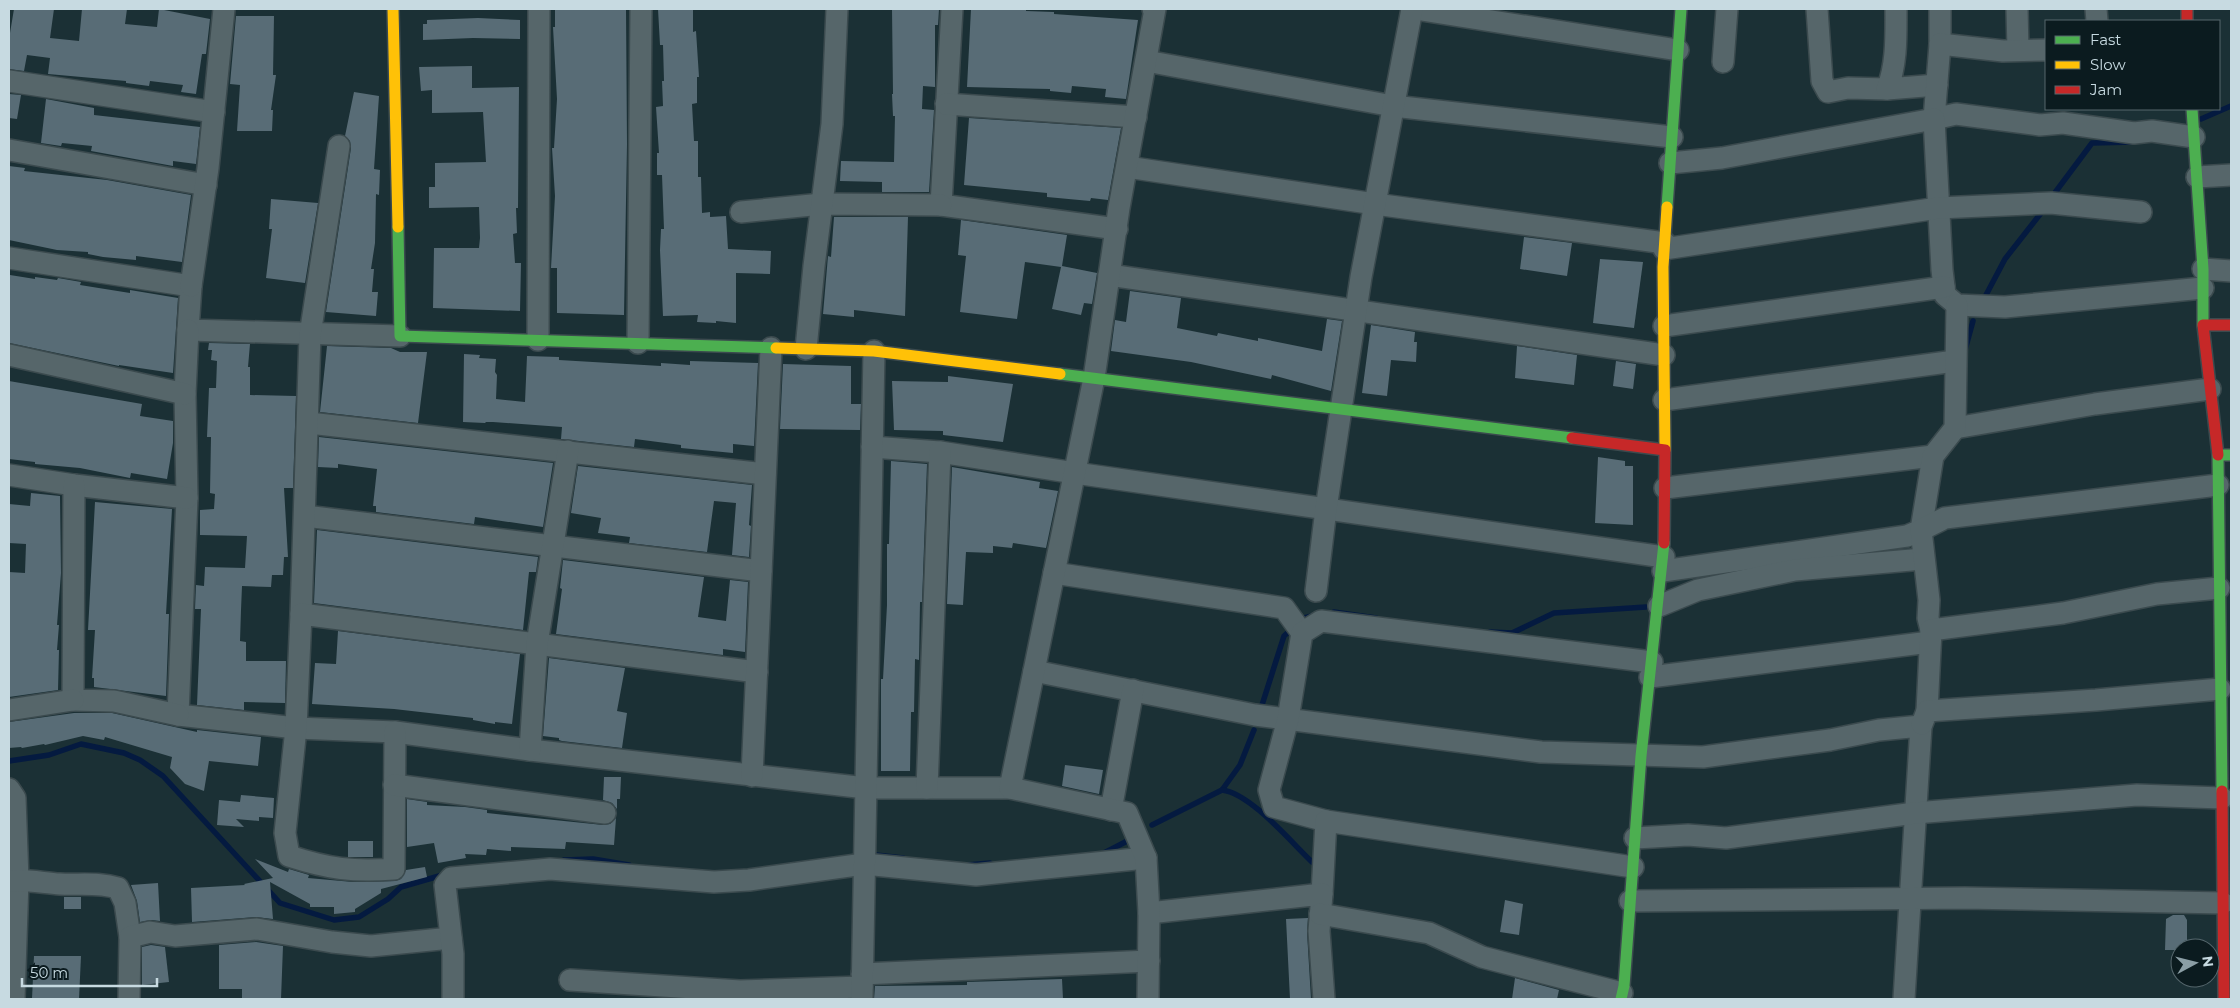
<svg xmlns="http://www.w3.org/2000/svg" width="2240" height="1008" font-family="Montserrat,sans-serif">
<rect width="100%" height="100%" fill="#1b3035"/>
<g fill="none" stroke-linecap="round" stroke-linejoin="round">
<g stroke="#041a40" stroke-width="5.5">
<polyline points="2201,119 2231,106"/>
<polyline points="2051,198 2092,143 2134,142"/>
<polyline points="1986,295 2005,259 2045,208"/>
<polyline points="1965,350 1973,321"/>
<polyline points="1334,612 1376,618"/>
<polyline points="1490,632 1512,633 1554,613 1646,607"/>
<polyline points="1262,705 1284,636 1304,618 1312,616"/>
<polyline points="9,761 49,755 81,744 124,753 140,760 163,776 280,903 334,920 359,917 388,899 401,887 446,874"/>
<polyline points="1222,790 1240,765 1254,730"/>
<path d="M1152,825L1222,790C1250,793 1291,842 1312,862"/>
<polyline points="1104,853 1133,838"/>
<polyline points="876,855 903,858"/>
<polyline points="564,860 593,859 629,865"/>
<polyline points="967,865 990,863"/>
</g>
</g>
<g fill="#586c76">
<polygon points="14,9 54,9 50,38 79,41 82,9 127,9 125,24 157,27 159,9 210,19 206,54 202,54 196,94 181,92 183,85 150,81 149,86 126,83 126,81 48,74 50,58 27,55 24,71 9,69 9,39"/>
<polygon points="555,9 626,9 627,144 624,315 557,313 557,268 551,268 555,196 552,148 554,148 557,99 553,27 555,27"/>
<polygon points="658,9 693,9 693,32 696,31 699,77 697,77 697,103 692,104 694,141 698,141 698,177 701,177 702,213 710,212 710,217 726,216 728,249 771,251 770,274 736,273 736,323 716,321 716,323 697,322 698,315 663,316 660,250 661,229 664,229 662,175 657,175 657,153 659,153 656,107 663,106 662,81 664,81 663,45 660,45"/>
<polygon points="892,9 939,9 938,25 935,25 935,87 923,86 922,109 934,110 929,192 882,192 882,182 840,181 841,161 894,162 895,116 893,116 892,94 893,94"/>
<polygon points="971,9 1026,9 1026,11 1054,12 1054,14 1138,20 1126,99 1105,97 1106,89 1072,86 1071,93 1050,91 1050,89 967,87"/>
<polygon points="236,16 274,16 273,75 276,75 271,110 273,110 272,131 237,131 240,85 230,84"/>
<polygon points="478,18 520,20 520,39 473,38 423,40 423,24 427,24 427,20"/>
<polygon points="472,66 472,88 519,87 518,208 516,208 517,233 513,234 515,263 521,263 520,311 433,308 434,248 479,248 480,238 479,207 429,208 429,187 435,187 435,163 486,162 483,112 432,113 432,90 421,91 419,67"/>
<polygon points="354,92 379,96 374,169 380,170 379,195 376,194 375,243 371,269 374,269 372,292 378,292 376,316 326,312 351,148 350,141 345,136"/>
<polygon points="9,94 21,95 17,119 9,118"/>
<polygon points="46,99 94,108 94,115 200,127 196,164 173,161 173,166 91,151 92,146 62,143 61,146 41,143"/>
<polygon points="969,118 1121,128 1108,200 1091,198 1090,201 1047,197 1047,193 964,185"/>
<polygon points="9,166 25,168 24,171 107,180 191,195 182,262 136,256 136,260 103,257 88,254 88,252 57,250 9,240"/>
<polygon points="271,199 318,203 305,283 266,278 272,229 269,229"/>
<polygon points="834,217 908,217 905,316 854,310 854,317 823,314 828,256 831,257"/>
<polygon points="961,220 1067,235 1062,266 1097,273 1092,304 1084,303 1081,315 1052,309 1061,267 1025,262 1017,319 960,312 966,256 958,255"/>
<polygon points="1524,237 1572,243 1567,276 1520,269"/>
<polygon points="1600,259 1643,262 1634,328 1593,323"/>
<polygon points="10,275 35,279 35,277 57,280 58,278 81,282 80,285 130,293 130,290 178,298 173,373 119,365 119,366 9,343"/>
<polygon points="1130,291 1181,298 1177,328 1217,336 1218,333 1258,341 1258,338 1322,351 1327,319 1342,321 1331,391 1272,375 1271,379 1191,362 1111,351 1115,320 1126,322"/>
<polygon points="1371,325 1415,332 1414,342 1417,342 1416,362 1391,360 1387,396 1362,393"/>
<polygon points="209,343 250,344 248,367 250,367 250,395 296,396 293,488 284,488 288,557 284,557 283,575 272,575 271,587 242,586 241,610 240,641 246,642 246,661 286,661 285,703 244,702 244,710 197,705 201,609 195,609 196,585 204,586 205,567 245,568 247,536 200,535 200,510 214,509 215,494 210,493 211,437 207,437 209,388 216,388 217,361 211,360 212,350 208,350"/>
<polygon points="327,346 391,348 400,352 427,352 418,423 320,412"/>
<polygon points="1517,346 1577,355 1574,385 1515,378"/>
<polygon points="464,354 480,355 479,358 496,359 495,372 497,375 496,399 525,402 527,356 559,357 559,360 661,366 661,363 690,365 690,361 758,363 754,446 733,444 733,453 681,448 681,445 635,439 634,447 561,439 562,427 493,422 486,422 485,423 463,422"/>
<polygon points="1616,361 1636,364 1633,389 1613,386"/>
<polygon points="783,364 851,366 851,404 861,404 860,430 780,429"/>
<polygon points="948,376 1013,384 1003,442 943,435 943,431 894,430 892,381 948,382"/>
<polygon points="9,381 142,404 140,416 173,421 173,443 167,479 131,473 130,478 80,468 35,464 35,462 9,459"/>
<polygon points="319,437 553,463 543,527 475,517 474,524 376,512 376,506 373,506 377,469 338,464 338,468 318,467"/>
<polygon points="1598,457 1625,461 1625,466 1633,466 1633,525 1595,523"/>
<polygon points="891,461 927,464 922,602 920,602 919,660 915,659 914,712 911,712 910,771 881,771 881,679 883,679 887,605 887,544 889,544"/>
<polygon points="578,466 752,485 749,525 751,526 749,557 732,555 736,503 714,501 707,552 629,543 630,537 598,533 601,518 571,513"/>
<polygon points="952,467 1040,482 1039,488 1058,491 1046,548 1013,543 1012,548 993,546 993,553 966,552 963,605 947,604"/>
<polygon points="31,493 60,496 61,573 57,625 59,625 57,650 59,650 58,690 9,697 9,572 25,573 26,544 9,543 9,504 30,506"/>
<polygon points="95,502 172,509 166,614 169,614 166,696 94,687 94,678 92,678 95,630 88,630"/>
<polygon points="317,530 538,557 536,572 529,572 523,630 314,603"/>
<polygon points="563,560 704,577 698,617 726,621 730,580 748,582 745,652 723,649 723,655 556,634 562,589 560,588"/>
<polygon points="338,631 520,654 512,724 495,722 495,724 473,720 473,718 394,709 312,704 315,663 336,664"/>
<polygon points="549,658 625,668 617,711 627,713 622,748 562,741 559,740 559,738 543,736"/>
<polygon points="74,713 112,713 197,732 197,730 261,737 258,766 209,761 204,791 185,784 170,768 172,757 105,737 104,740 83,736 45,745 44,744 22,748 21,747 9,748 9,722"/>
<polygon points="1065,765 1103,770 1099,794 1062,786"/>
<polygon points="604,777 621,777 620,799 617,799 617,809 612,803 603,800"/>
<polygon points="241,795 274,798 273,818 259,817 259,821 236,819 244,827 217,825 219,800 240,802"/>
<polygon points="407,799 427,802 427,805 465,807 487,810 487,813 603,825 610,824 616,818 614,845 566,842 565,849 511,847 511,851 487,849 486,855 465,854 466,858 438,863 434,843 407,847"/>
<rect x="348" y="841" width="25" height="16"/>
<polygon points="255,859 288,872 289,869 309,875 308,878 353,882 395,881 401,879 406,870 425,867 427,877 381,889 381,893 355,909 355,912 334,914 334,907 310,907 310,904 270,882 273,919 256,917 192,922 191,888 245,885 244,884 273,878"/>
<polygon points="158,883 160,921 152,920 140,922 137,901 131,885"/>
<rect x="64" y="897" width="17" height="12"/>
<polygon points="1505,900 1523,904 1519,935 1500,932"/>
<polygon points="2173,915 2184,915 2187,920 2187,948 2180,948 2180,950 2165,950 2166,919"/>
<polygon points="1308,918 1307,932 1311,999 1290,999 1286,919"/>
<polygon points="256,942 283,946 281,999 242,999 242,989 219,989 219,945"/>
<polygon points="151,945 165,947 169,982 142,985 142,947"/>
<polygon points="34,956 81,956 79,999 32,999"/>
<polygon points="1515,978 1559,990 1557,999 1512,999"/>
<polygon points="1062,979 1063,999 874,999 875,986 967,985 967,982"/>
</g>
<g fill="none" stroke-linecap="round" stroke-linejoin="round">
<g stroke="#3b4a4e" stroke-width="24">
<g id="street">
<polyline points="952,9 941,205 1117,229"/>
<polyline points="1415,9 1678,50"/>
<polyline points="1817,9 1822,81 1828,92 1848,88 1887,89"/>
<path d="M1896,9C1896,35 1897,65 1887,89L1937,85"/>
<polyline points="1940,9 1940,44"/>
<polyline points="2017,9 2018,50"/>
<polyline points="2096,9 2097,21"/>
<polyline points="2046,50 2003,51 1940,44 1934,119 1956,114 2040,125 2063,123 2134,133 2152,131 2194,137"/>
<polyline points="1146,61 1393,106 1672,137"/>
<polyline points="1723,62 1727,9"/>
<polyline points="9,81 214,112"/>
<polyline points="946,104 1136,117"/>
<polyline points="9,150 206,185"/>
<polyline points="1670,163 1722,158 1934,119 1942,270 1945,295 1957,305 2005,307 2203,288"/>
<polyline points="1127,167 1375,204 1665,243"/>
<polyline points="2197,177 2231,175"/>
<polyline points="741,212 822,204 941,205"/>
<polyline points="1664,249 1938,208 2051,203 2141,212"/>
<polyline points="9,258 191,286 188,330 400,336"/>
<polyline points="2203,269 2231,271"/>
<polyline points="1109,275 1664,355"/>
<polyline points="191,286 208,168 224,9"/>
<polyline points="1664,326 1944,287"/>
<polyline points="188,330 185,394 187,498 178,715 296,728 395,732 530,750 866,788 1010,788"/>
<polyline points="538,340 539,9"/>
<polyline points="638,343 641,9"/>
<polyline points="806,349 814,266 832,124 837,9"/>
<polyline points="9,355 185,394"/>
<polyline points="1664,400 1955,361"/>
<polyline points="309,423 765,474"/>
<polyline points="1955,428 2095,404 2210,389"/>
<polyline points="872,447 940,452 1075,473 1664,557"/>
<polyline points="9,475 74,485 187,498"/>
<polyline points="74,485 73,700 114,701 178,715"/>
<polyline points="1665,488 1933,456"/>
<polyline points="305,516 761,571"/>
<polyline points="1663,571 1907,536 1921,530 1933,456 1955,428 1957,305"/>
<polyline points="1054,573 1284,608 1302,633"/>
<polyline points="1316,591 1326,509 1361,277 1412,9"/>
<polyline points="1659,606 1698,590 1795,570 1923,559"/>
<polyline points="301,614 310,335 339,146"/>
<polyline points="1931,630 1928,618 1929,600 1921,530 1945,518 2218,485"/>
<polyline points="1034,671 1255,715 1541,752 1703,757 1830,740 1879,730 1921,726 1904,999"/>
<polyline points="1650,677 1930,642"/>
<polyline points="9,710 73,700"/>
<polyline points="1927,711 1931,630 2063,613 2157,594 2219,588"/>
<polyline points="1922,724 1927,711 2096,700 2220,689"/>
<path d="M395,732L394,869C353,872 329,869 289,856L285,833L296,728L301,614L757,672"/>
<polyline points="530,750 537,644 568,451"/>
<polyline points="752,776 771,348"/>
<polyline points="394,785 605,813"/>
<polyline points="927,788 940,452"/>
<polyline points="9,789 15,798 18,880 14,999"/>
<polyline points="1111,810 1133,690"/>
<polyline points="1326,821 1274,807 1269,790 1288,719 1302,633 1321,621 1652,662"/>
<polyline points="1635,838 1688,835 1726,838 1915,813 2137,795 2222,798"/>
<path d="M9,881C26,879 43,883 60,884C80,885 99,882 118,888L125,903L130,937"/>
<polyline points="1322,894 1326,821 1633,867"/>
<polyline points="1630,901 1965,898 2223,903"/>
<polyline points="1149,913 1322,894 1319,931 1324,999"/>
<polyline points="1320,914 1429,933 1482,957 1622,993"/>
<polyline points="862,974 1149,961"/>
<polyline points="570,980 740,991 862,987"/>
<polyline points="129,999 130,937 150,932 175,936 257,929 332,942 371,946 451,938"/>
<polyline points="453,999 453,954 445,885 451,878 550,869 714,882 749,880 864,864 976,875 1146,858"/>
<polyline points="862,999 874,351"/>
<polyline points="1148,999 1149,913 1146,858 1127,813 1010,788 1094,378 1119,208 1155,9 1153,9"/>
</g>
</g>
<g stroke="#3b4a4e" stroke-width="14">
<g id="fast">
<polyline points="2192,109 2203,269 2203,325"/>
<polyline points="1667,207 1681,9"/>
<polyline points="398,227 400,336 776,348"/>
<polyline points="1060,374 1572,438"/>
<polyline points="2222,791 2218,455 2231,455"/>
<polyline points="1621,999 1624,986 1641,756 1664,543"/>
</g>
</g>
<g stroke="#3b4a4e" stroke-width="14">
<g id="slow">
<polyline points="393,9 398,227"/>
<polyline points="776,348 874,351 1060,374"/>
<polyline points="1665,450 1663,267 1667,207"/>
</g>
</g>
<g stroke="#3b4a4e" stroke-width="14">
<g id="jam">
<polyline points="2187,9 2187,21"/>
<polyline points="1572,438 1665,450 1664,543"/>
<polyline points="2218,455 2203,325 2231,325"/>
<polyline points="2222,791 2224,999"/>
</g>
</g>
<use href="#street" stroke="#56666a" stroke-width="21"/>
<use href="#fast" stroke="#4caf50" stroke-width="11"/>
<use href="#slow" stroke="#ffc107" stroke-width="11"/>
<use href="#jam" stroke="#c62828" stroke-width="11"/>
</g>
<rect width="2240" height="1008" fill="none" stroke="#c7dae1" stroke-width="20"/>
<rect x="2045" y="20" width="175" height="90" fill="#0b1b1f" stroke="#56676d"/>
<rect x="2055" y="36" width="25" height="8" fill="#4caf50" stroke="#56676d"/>
<text x="2090" y="45" font-size="15" fill="#c7dae1">Fast</text>
<rect x="2055" y="61" width="25" height="8" fill="#ffc107" stroke="#56676d"/>
<text x="2090" y="70" font-size="15" fill="#c7dae1">Slow</text>
<rect x="2055" y="86" width="25" height="8" fill="#c62828" stroke="#56676d"/>
<text x="2090" y="95" font-size="15" fill="#c7dae1">Jam</text>
<g transform="translate(2195 963) rotate(83)"><circle r="24" fill="#0b1b1f" stroke="#56676d"/>
<path d="M0-4L9 19L0 12L-9 19Z" fill="#8b9ea5"/>
<text y="-8" font-size="14" font-weight="bold" text-anchor="middle" fill="#c7dae1">N</text>
</g>
<path d="M22 978v8h135v-8" fill="none" stroke="#c7dae1" stroke-width="2.5"/>
<text x="30" y="978" font-size="15" fill="#c7dae1" stroke="#0b1b1f" stroke-width="4" paint-order="stroke">50 m</text>
</svg>
